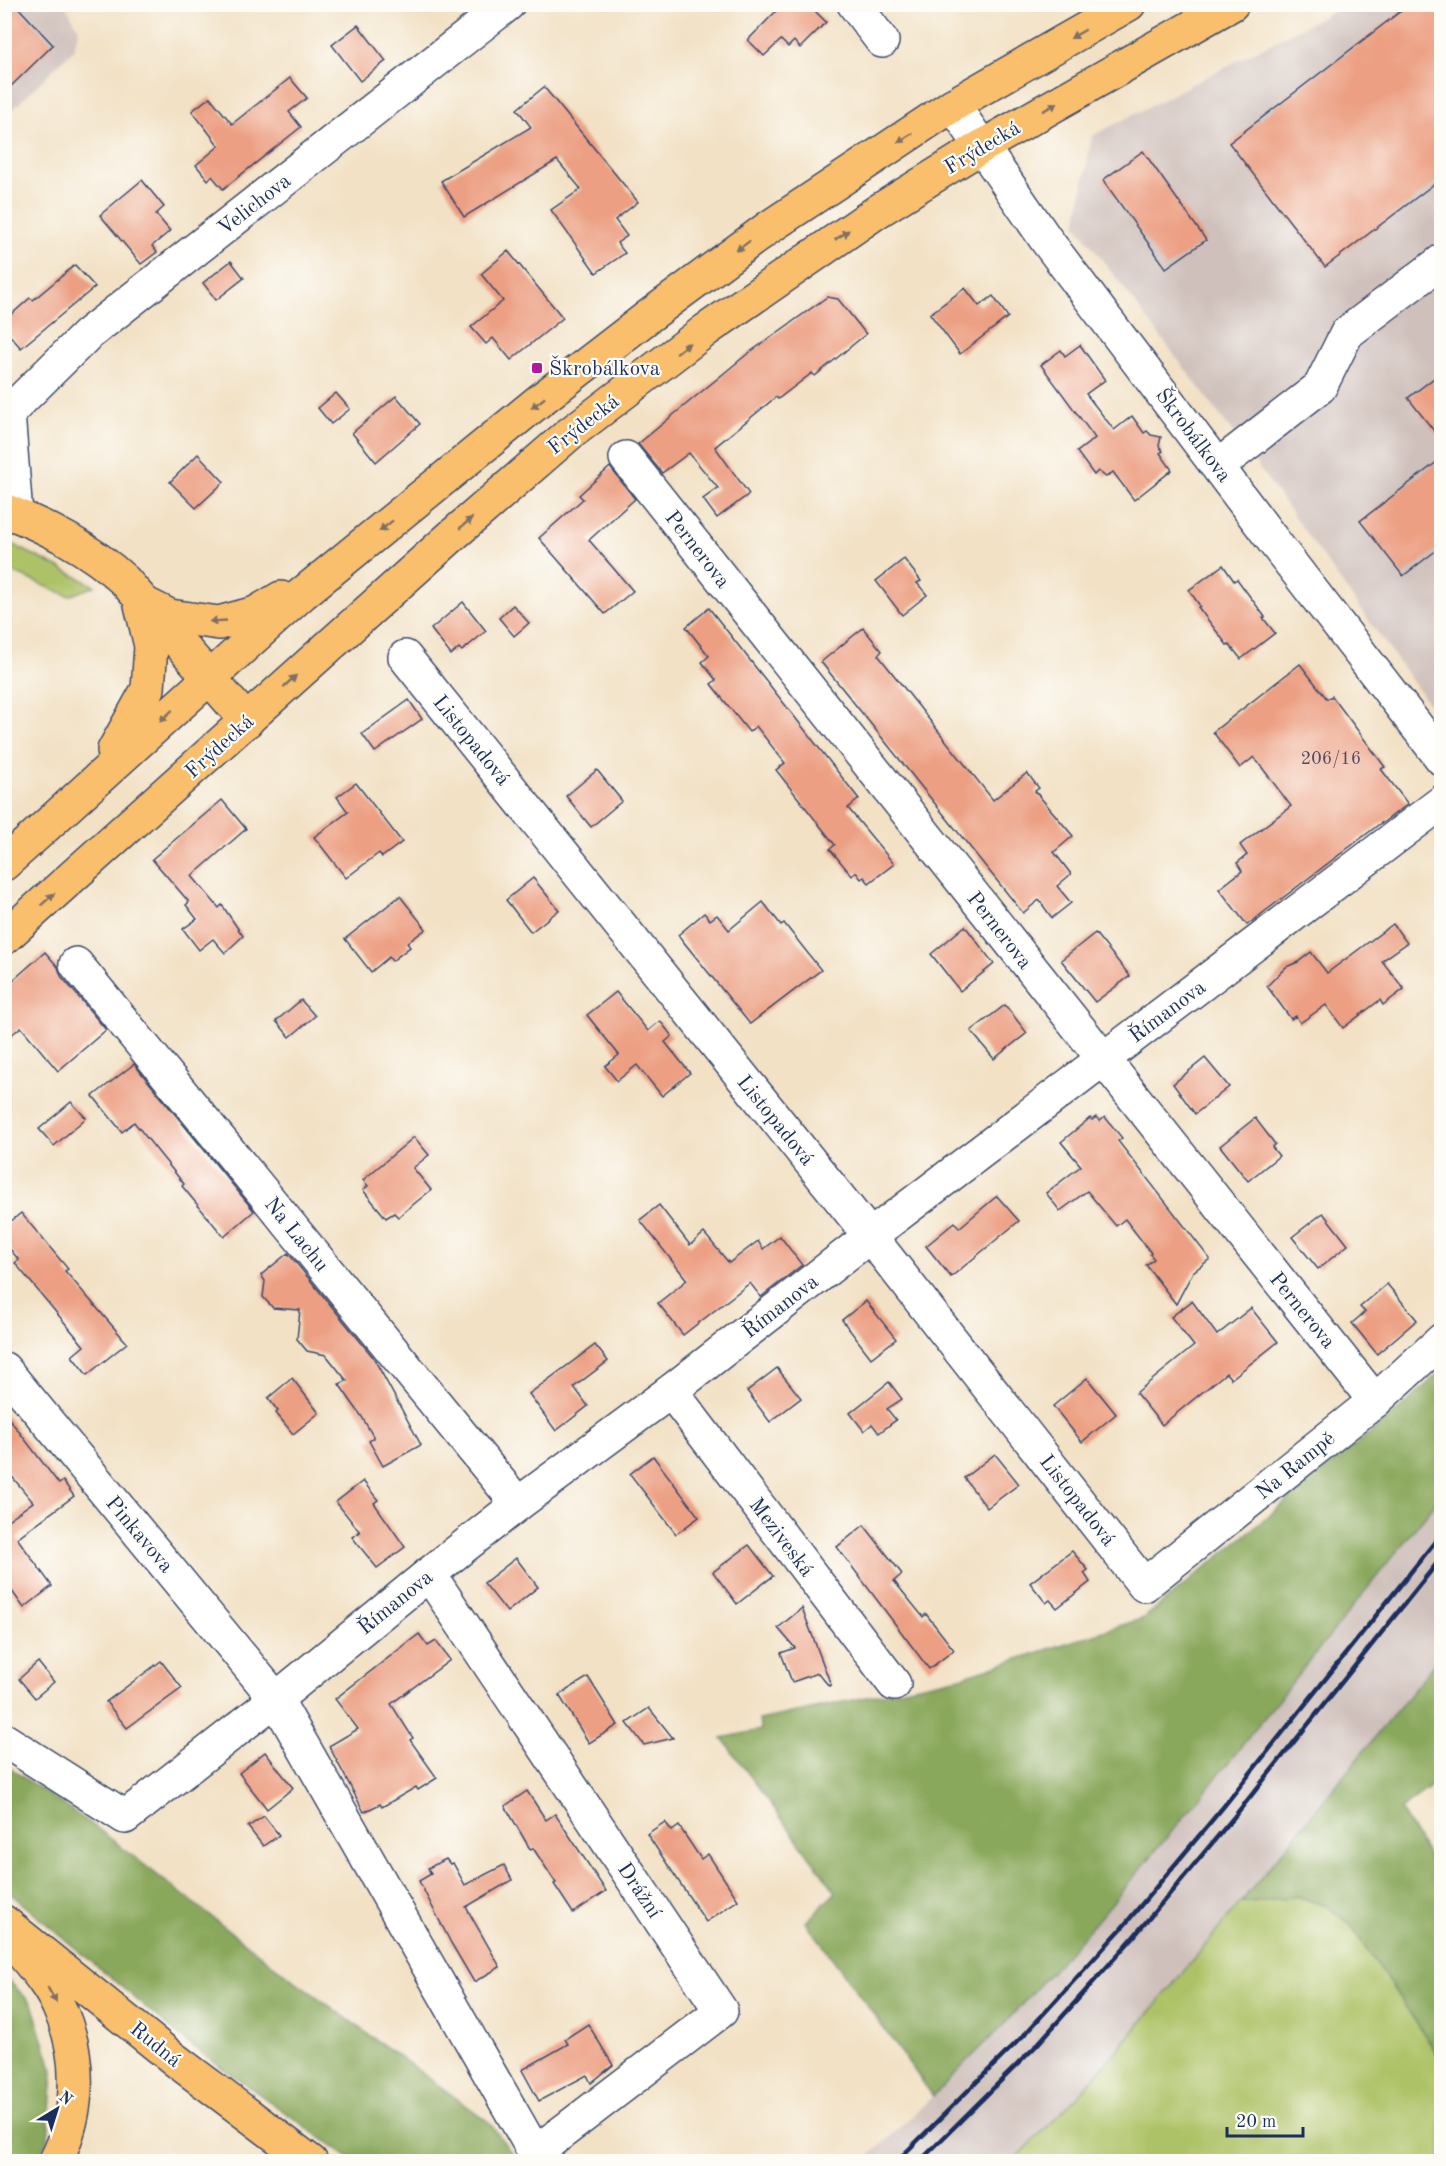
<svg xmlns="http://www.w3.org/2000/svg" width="1446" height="2166" font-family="'Old Standard TT',serif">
<rect width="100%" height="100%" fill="#fdfcf7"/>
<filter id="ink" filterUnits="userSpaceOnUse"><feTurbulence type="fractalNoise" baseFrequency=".0167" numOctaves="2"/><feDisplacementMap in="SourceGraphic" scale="12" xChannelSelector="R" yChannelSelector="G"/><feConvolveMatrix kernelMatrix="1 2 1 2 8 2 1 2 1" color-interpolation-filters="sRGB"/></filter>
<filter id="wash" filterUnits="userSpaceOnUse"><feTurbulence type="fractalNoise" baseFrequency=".008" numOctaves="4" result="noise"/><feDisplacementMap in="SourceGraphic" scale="24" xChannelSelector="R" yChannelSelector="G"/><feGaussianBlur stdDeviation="1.35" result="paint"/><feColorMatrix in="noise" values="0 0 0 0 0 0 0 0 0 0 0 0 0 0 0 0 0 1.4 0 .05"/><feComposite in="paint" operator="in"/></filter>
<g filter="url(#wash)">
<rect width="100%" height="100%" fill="#f2e1c5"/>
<g fill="#cfc0bb">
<polygon points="5,5 65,5 79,29 73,50 5,117"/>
<polygon points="1345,5 1441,5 1441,715 1438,717 1244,447 1076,225 1092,136"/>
<polygon points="1441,1496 1441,1656 1156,2005 1078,2096 1012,2161 863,2162 933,2096 1008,2020 1101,1916 1204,1793"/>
</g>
<g fill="#adc266" stroke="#647862" stroke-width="1.5">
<polygon points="4,541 6,541 95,586 69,596 5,569"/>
<polygon points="1297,1896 1326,1906 1349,1923 1441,2059 1441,2161 1012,2162 1078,2096 1156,2005 1241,1902 1269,1901"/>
</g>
<g fill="#8aa85b" stroke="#526c5c" stroke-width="1.5">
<polygon points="1441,1371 1441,1496 1204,1793 1101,1916 1008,2020 933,2096 806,1922 836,1892 722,1738 761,1730 759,1720 965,1676 1144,1618 1403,1406"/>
<polygon points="1441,1656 1441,1779 1400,1809 1441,1877 1441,2059 1349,1923 1326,1906 1297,1896 1269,1901 1241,1902"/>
<polygon points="4,1764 93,1825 272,1964 489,2122 515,2158 527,2161 354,2161 194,2048 5,1889"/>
<polygon points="4,1976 32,2004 53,2071 48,2139 34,2161 5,2161"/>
</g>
<g id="blocks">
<g fill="#ec9f82">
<polygon points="4,4 15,4 53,45 4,93"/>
<polygon points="783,4 808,4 826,22 800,48 794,41 788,47 781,40 764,56 748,40"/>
<polygon points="1410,4 1442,4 1442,178 1325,267 1229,143"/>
<polygon points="358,25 386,61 360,81 332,45"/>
<polygon points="290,78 307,98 289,112 301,127 223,189 212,176 208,180 196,165 219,146 192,111 210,97 232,124"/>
<polygon points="544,87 638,202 615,220 627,236 617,243 625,253 596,273 551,210 581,189 557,160 464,217 441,181 531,127 517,109"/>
<polygon points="1143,151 1206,240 1166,268 1103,180"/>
<polygon points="142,180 164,207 156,214 170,231 152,246 157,252 141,264 100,215"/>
<polygon points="508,251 563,318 511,360 493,338 486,344 471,327 503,301 481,274"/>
<polygon points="231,261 244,278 216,300 203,283"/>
<polygon points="75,265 95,287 21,348 4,329 4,321 30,298 33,300"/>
<polygon points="965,288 979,306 993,296 1008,317 960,354 930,314"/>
<polygon points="827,297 838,299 866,334 815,376 812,373 778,399 776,397 715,447 749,494 717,518 703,499 718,488 689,453 662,473 638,444 746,355"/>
<polygon points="1080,345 1105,380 1086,394 1114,430 1132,416 1144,433 1147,431 1151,435 1161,437 1159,446 1163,451 1160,453 1172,470 1134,500 1113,472 1106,477 1098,471 1094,475 1077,452 1095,438 1041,365 1061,350 1065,356"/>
<polygon points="1442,372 1442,441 1408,398"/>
<polygon points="336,393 350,409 331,424 318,408"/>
<polygon points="396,396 420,424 376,462 352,433"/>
<polygon points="198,454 224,482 196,508 170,482"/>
<polygon points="1442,458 1442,546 1403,576 1360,521"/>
<polygon points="610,467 635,499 589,540 633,591 605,614 539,538 583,499 579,495"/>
<polygon points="904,559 921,581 917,583 927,595 902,615 876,581"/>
<polygon points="1223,565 1234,581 1237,579 1265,617 1263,618 1275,633 1241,659 1229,644 1227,645 1198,607 1200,606 1189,590"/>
<polygon points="463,602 486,631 462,651 459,648 451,655 431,629"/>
<polygon points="513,605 529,623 514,636 499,618"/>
<polygon points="709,608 859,799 848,808 894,864 869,883 864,877 861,879 856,872 852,876 830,849 835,845 776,770 785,763 756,726 749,732 711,684 716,680 702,662 709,656 686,627"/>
<polygon points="863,628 882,651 878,655 993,800 1027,773 1039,788 1035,791 1073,836 1054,852 1071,874 1057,886 1071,903 1052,918 1039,900 1023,913 821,662"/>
<polygon points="1300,664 1327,699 1332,696 1385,767 1381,769 1408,804 1381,824 1381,823 1247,925 1219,889 1242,871 1237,863 1247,855 1240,845 1291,806 1254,757 1240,768 1213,732"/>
<polygon points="409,700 422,719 375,752 362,734"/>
<polygon points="597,770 622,801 591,827 566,796"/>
<polygon points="356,783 402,842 382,857 379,853 346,878 314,837 348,812 337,797"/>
<polygon points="222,800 246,829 192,876 219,908 222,905 243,936 225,953 213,939 199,950 183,929 197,919 186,905 189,902 152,859"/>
<polygon points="533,878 559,910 531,932 506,900"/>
<polygon points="400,896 426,929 407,943 410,947 392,961 389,957 371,972 345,939"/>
<polygon points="763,902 781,925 784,923 821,970 750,1024 678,935 704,913 710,920 717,915 729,930"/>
<polygon points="1393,924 1407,943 1382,961 1404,989 1383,1005 1380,1000 1343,1028 1326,1005 1300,1023 1296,1016 1291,1019 1267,986 1286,967 1298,962 1311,952 1327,973"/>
<polygon points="965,926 994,964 960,991 931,954"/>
<polygon points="1095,933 1130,976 1095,1002 1061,960"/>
<polygon points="45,952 58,967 61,976 106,1030 58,1071 21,1027 4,1041 4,988"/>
<polygon points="616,992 648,1031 660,1021 672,1036 665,1042 690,1073 662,1096 637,1065 617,1081 605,1066 619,1055 587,1015"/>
<polygon points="301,1000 315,1016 290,1037 276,1021"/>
<polygon points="1005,1005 1027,1033 994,1059 971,1031"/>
<polygon points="1205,1058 1229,1087 1195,1114 1173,1084"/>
<polygon points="134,1064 254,1211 224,1237 182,1186 184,1184 134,1122 122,1132 93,1096"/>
<polygon points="71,1102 86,1118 54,1146 39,1129"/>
<polygon points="1096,1117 1100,1121 1105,1117 1122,1138 1118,1141 1210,1259 1193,1272 1176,1304 1146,1265 1154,1259 1150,1254 1151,1253 1125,1219 1116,1226 1087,1191 1060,1211 1046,1193 1081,1166 1061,1142 1090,1118 1092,1120"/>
<polygon points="1255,1118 1275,1144 1272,1147 1279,1156 1248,1181 1220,1146"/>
<polygon points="414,1137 429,1155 413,1168 431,1190 398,1217 394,1213 386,1218 363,1190 368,1186 363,1180"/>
<polygon points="997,1196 1019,1221 951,1277 926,1246 955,1222 959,1228"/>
<polygon points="659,1205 690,1245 704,1233 729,1263 758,1241 763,1249 780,1236 802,1265 761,1297 750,1283 683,1335 658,1303 687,1280 640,1220"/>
<polygon points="21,1213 68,1269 65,1271 127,1343 87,1375 72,1356 84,1346 15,1263 19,1260 4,1242 4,1227"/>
<polygon points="1323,1213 1348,1245 1318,1269 1292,1237"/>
<polygon points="288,1253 373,1357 421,1445 383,1466 369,1441 374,1438 362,1417 339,1384 347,1381 326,1355 307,1351 297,1339 300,1310 273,1308 263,1297 265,1281 261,1275"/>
<polygon points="1387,1284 1417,1320 1377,1354 1352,1323 1365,1312 1360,1307"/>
<polygon points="866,1301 896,1339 871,1358 842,1320"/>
<polygon points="1192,1301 1217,1335 1251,1308 1278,1342 1231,1379 1226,1373 1162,1425 1136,1393 1194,1346 1171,1317"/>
<polygon points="595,1345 608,1361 574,1387 588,1406 556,1431 529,1394"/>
<polygon points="777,1368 801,1398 770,1422 747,1391"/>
<polygon points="292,1378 319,1413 293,1434 276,1413 278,1411 268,1398"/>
<polygon points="1087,1378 1116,1414 1082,1442 1053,1406"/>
<polygon points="889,1382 902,1399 887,1409 896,1420 879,1433 872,1424 864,1431 850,1413"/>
<polygon points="4,1412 59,1484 63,1481 74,1496 17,1538 52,1586 24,1608 4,1580 4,1521 5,1522 33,1502 4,1467"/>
<polygon points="995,1454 1019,1484 987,1508 964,1478"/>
<polygon points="653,1456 699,1517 676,1534 630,1474"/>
<polygon points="363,1481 378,1500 374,1503 405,1547 377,1568 352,1537 360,1532 336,1502"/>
<polygon points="864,1525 902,1574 894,1581 923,1617 926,1614 954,1650 929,1669 837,1547"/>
<polygon points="749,1545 773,1576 737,1604 713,1572"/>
<polygon points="1072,1551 1088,1570 1084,1573 1090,1582 1057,1608 1050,1600 1046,1603 1030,1583"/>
<polygon points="516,1558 538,1587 507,1612 484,1583"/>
<polygon points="802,1608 831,1685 829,1686 818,1673 792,1682 781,1653 795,1648 778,1628"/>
<polygon points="419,1634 428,1646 436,1641 450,1660 391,1704 413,1738 410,1740 437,1778 418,1790 416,1787 382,1807 380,1804 364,1812 329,1746 358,1729 335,1699"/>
<polygon points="161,1661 182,1688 127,1728 106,1702"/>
<polygon points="38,1662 54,1682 35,1698 19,1679"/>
<polygon points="588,1677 618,1725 589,1743 559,1695"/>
<polygon points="649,1708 673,1738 644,1745 627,1723"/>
<polygon points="265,1752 293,1788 267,1809 239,1773"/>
<polygon points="527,1791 546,1820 555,1814 606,1891 573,1913 554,1884 556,1883 533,1848 530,1849 505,1806"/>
<polygon points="264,1816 279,1835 263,1846 248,1827"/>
<polygon points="665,1822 672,1831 679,1826 701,1859 708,1854 738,1900 706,1922 647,1834"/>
<polygon points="446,1859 450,1864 453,1863 465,1885 504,1865 512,1880 466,1907 500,1967 474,1982 451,1943 419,1881 431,1874 428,1868"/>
<polygon points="588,2024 613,2065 591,2083 587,2075 539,2101 522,2070 568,2044 565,2039"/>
</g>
</g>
</g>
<g filter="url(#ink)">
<use href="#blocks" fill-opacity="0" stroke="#3b4a6d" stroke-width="1.5"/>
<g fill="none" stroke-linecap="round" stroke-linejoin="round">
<g stroke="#3b4a6d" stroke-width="36">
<g id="minor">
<polyline points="854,4 882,41"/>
<polyline points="953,105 1047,241 1278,547 1442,759"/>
<polyline points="4,410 8,413 16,515"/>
<polyline points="8,413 87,335 508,4"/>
<polyline points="626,458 1375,1401"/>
<polyline points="1218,466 1320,387 1347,333 1442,261"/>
<polyline points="405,657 870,1236 1144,1585 1375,1401 1442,1340"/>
<polyline points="76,964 518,1504"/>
<polyline points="4,1369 276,1699 535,2153 721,2011 429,1574"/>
<polyline points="671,1391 894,1684"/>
<polyline points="4,1740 125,1817 276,1699 429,1574 518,1504 671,1391 870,1236 1442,802"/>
</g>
</g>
<g stroke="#3b4a6d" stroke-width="36">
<g id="major">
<path d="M4,510C49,528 89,548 125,581L247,721"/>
<polyline points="146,604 170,616 219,623 256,613 281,598"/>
<polyline points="114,750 148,689 151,646 141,605"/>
<polyline points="4,864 302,594 539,401 649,316 768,228 953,105 1129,4"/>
<polyline points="4,938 454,534 568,435 706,330 878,211 981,147 1232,4"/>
<polyline points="4,1922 174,2059 311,2162"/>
<path d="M21,1952C34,1968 49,1985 58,2005C82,2055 81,2113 55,2162"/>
</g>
</g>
<use href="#minor" stroke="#fff" stroke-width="33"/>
<use href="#major" stroke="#f9bf6d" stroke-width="33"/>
<g stroke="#1b2f5e" stroke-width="4.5">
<polyline points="896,2162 1026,2033 1121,1929 1224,1806 1442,1533"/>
<polyline points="919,2162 1036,2046 1130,1941 1234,1817 1442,1557"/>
</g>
</g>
<defs><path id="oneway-solid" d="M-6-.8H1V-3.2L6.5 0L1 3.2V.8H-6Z" transform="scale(1.5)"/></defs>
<g fill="#7f7065">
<use href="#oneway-solid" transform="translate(1078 34) rotate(150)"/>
<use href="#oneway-solid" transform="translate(1050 107) rotate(-30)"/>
<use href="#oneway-solid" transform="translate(905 138) rotate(147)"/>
<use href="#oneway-solid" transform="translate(842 235) rotate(-34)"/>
<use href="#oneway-solid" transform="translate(743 246) rotate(143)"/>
<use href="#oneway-solid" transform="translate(683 348) rotate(-37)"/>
<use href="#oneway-solid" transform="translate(538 403) rotate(142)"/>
<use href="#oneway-solid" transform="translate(466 523) rotate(-41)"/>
<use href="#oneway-solid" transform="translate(386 526) rotate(141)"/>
<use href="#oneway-solid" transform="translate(218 621) rotate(177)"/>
<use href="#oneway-solid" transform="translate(290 681) rotate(-42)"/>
<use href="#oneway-solid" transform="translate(166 716) rotate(137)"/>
<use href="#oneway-solid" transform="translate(48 899) rotate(-42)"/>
<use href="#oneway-solid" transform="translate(52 1995) rotate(60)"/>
</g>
</g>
<rect fill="#b5179e" stroke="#fdfcf7" stroke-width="2" x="531" y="362" width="12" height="12" rx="3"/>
<g text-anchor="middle" stroke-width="4.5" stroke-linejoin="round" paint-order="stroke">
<g font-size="18" fill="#4f4b67">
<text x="1331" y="764">206/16</text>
</g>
<g font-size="21" fill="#1b2f5e" stroke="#fdfcf7">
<text transform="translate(982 147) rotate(-31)" y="7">Frýdecká</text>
<text transform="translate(254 204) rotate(-38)" y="7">Velichova</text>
<text transform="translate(583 424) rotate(-38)" y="7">Frýdecká</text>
<text transform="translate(1194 435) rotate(53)" y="7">Škrobálkova</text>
<text transform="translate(698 549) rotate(52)" y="7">Pernerova</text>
<text transform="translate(472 740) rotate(51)" y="7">Listopadová</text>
<text transform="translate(219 746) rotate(-42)" y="7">Frýdecká</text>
<text transform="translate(1000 930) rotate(52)" y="7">Pernerova</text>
<text transform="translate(1167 1011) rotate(-37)" y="7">Římanova</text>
<text transform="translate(776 1120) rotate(51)" y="7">Listopadová</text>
<text transform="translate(297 1234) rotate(51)" y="7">Na Lachu</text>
<text transform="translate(780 1306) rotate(-38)" y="7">Římanova</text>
<text transform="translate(1303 1310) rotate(51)" y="7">Pernerova</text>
<text transform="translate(1295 1465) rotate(-39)" y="7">Na Rampě</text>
<text transform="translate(1078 1500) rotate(52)" y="7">Listopadová</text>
<text transform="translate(140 1534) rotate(50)" y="7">Pinkavova</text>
<text transform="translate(782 1537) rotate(53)" y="7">Meziveská</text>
<text transform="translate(395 1602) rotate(-39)" y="7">Římanova</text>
<text transform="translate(640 1890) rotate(56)" y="7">Drážní</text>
<text transform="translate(156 2044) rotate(39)" y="7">Rudná</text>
</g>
<g font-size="21" fill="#1b2f5e" stroke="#fdfcf7" text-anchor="start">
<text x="549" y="375">Škrobálkova</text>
</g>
</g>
<rect width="1446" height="2166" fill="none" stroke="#fdfcf7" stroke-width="24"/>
<g transform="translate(57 2109) rotate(38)" stroke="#fdfcf7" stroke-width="4.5" paint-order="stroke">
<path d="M0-4.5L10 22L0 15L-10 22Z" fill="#1b2f5e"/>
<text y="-9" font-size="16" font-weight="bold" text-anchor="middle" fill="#1b2f5e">N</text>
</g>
<path d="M1227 2127v9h76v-9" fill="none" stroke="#1b2f5e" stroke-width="3"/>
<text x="1236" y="2127" font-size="18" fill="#1b2f5e" stroke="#fdfcf7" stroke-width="4.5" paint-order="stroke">20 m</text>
</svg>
